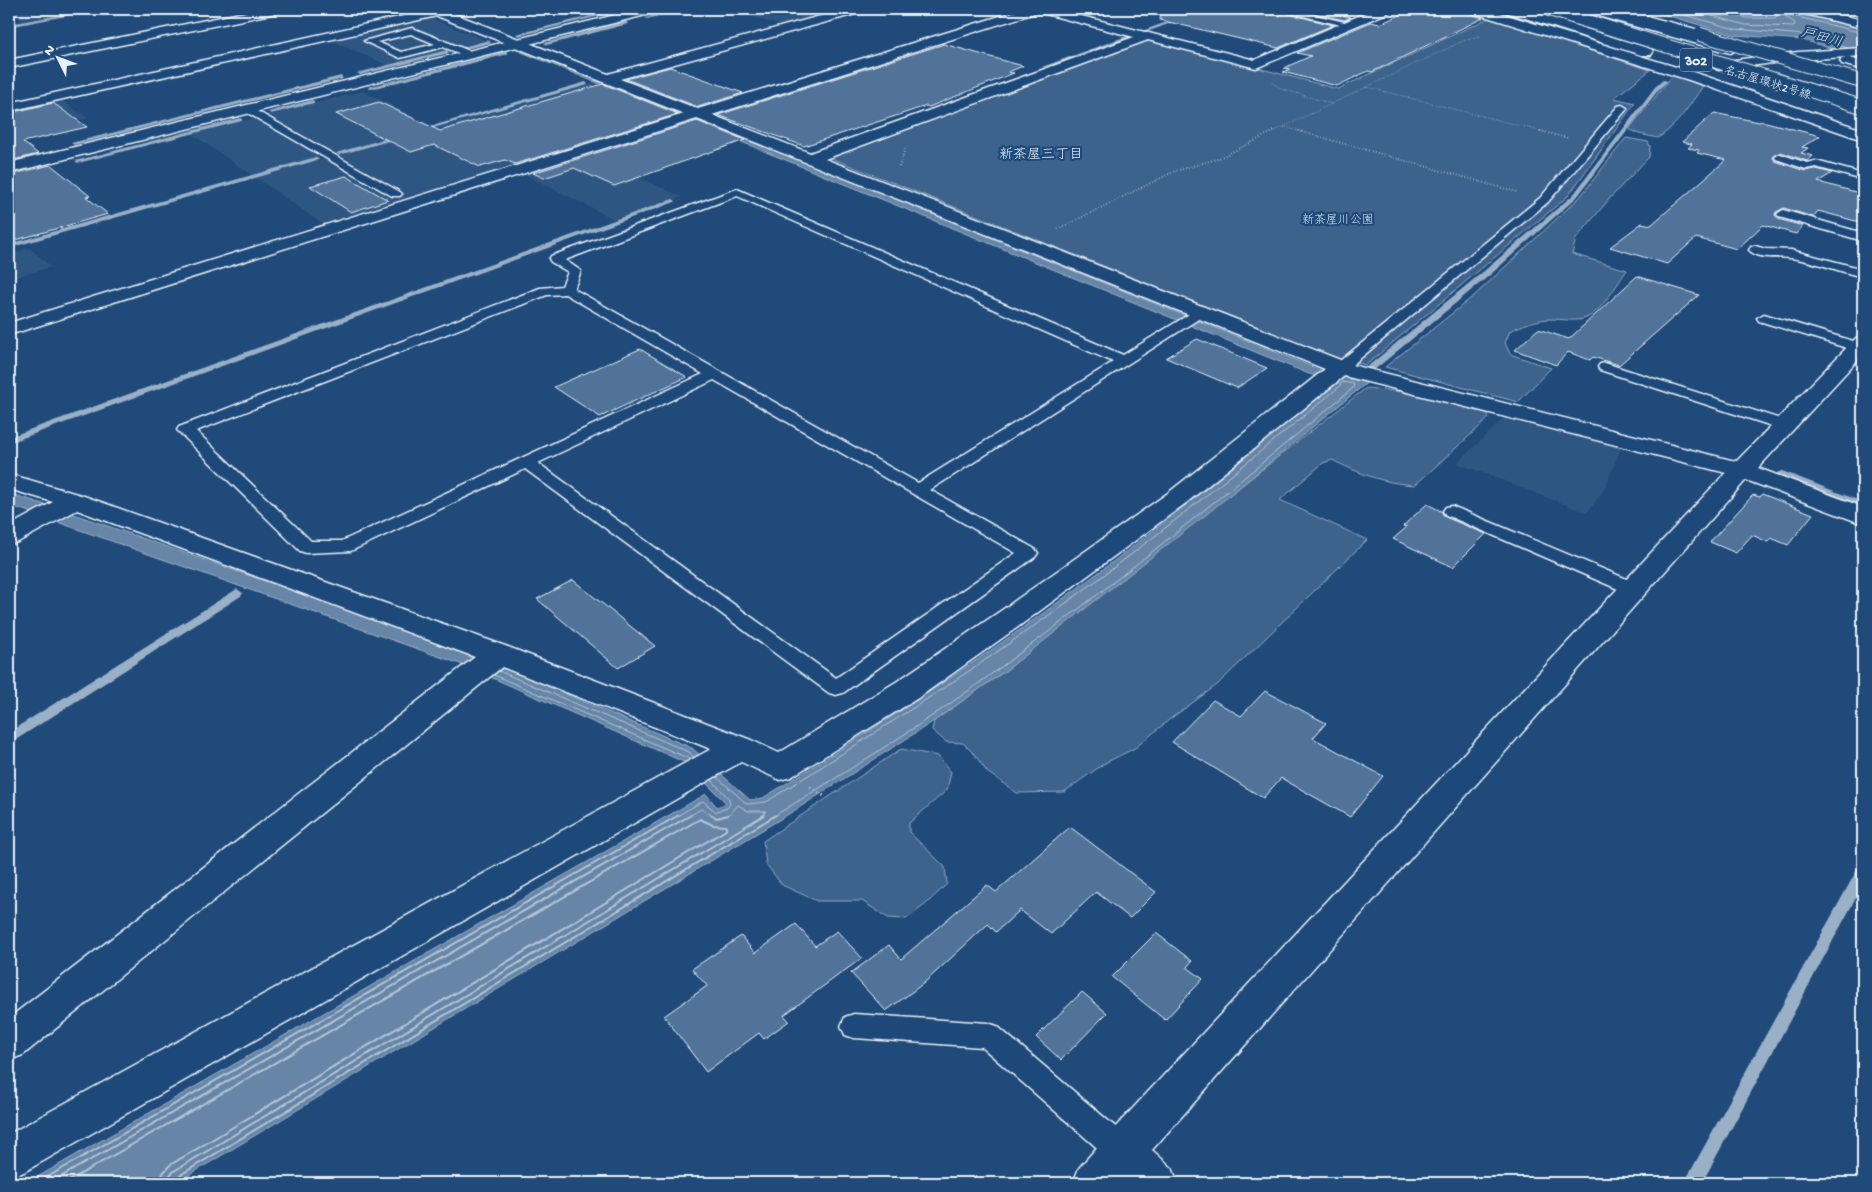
<svg xmlns="http://www.w3.org/2000/svg" width="1872" height="1192" font-family="'Gochi Hand','Klee One',sans-serif">
<rect width="100%" height="100%" fill="#1f4a7a"/>
<filter id="ink" filterUnits="userSpaceOnUse"><feTurbulence type="fractalNoise" baseFrequency=".02" numOctaves="2"/><feDisplacementMap in="SourceGraphic" scale="10" xChannelSelector="R" yChannelSelector="G"/><feConvolveMatrix kernelMatrix="1 2 1 2 8 2 1 2 1" color-interpolation-filters="sRGB"/></filter>
<g filter="url(#ink)">
<g fill="#2e5683">
<polygon points="9,9 93,9 24,22 9,12"/>
<polygon points="724,9 829,9 840,12 786,27"/>
<polygon points="426,16 487,41 387,65 326,38"/>
<polygon points="593,84 674,117 326,226 256,178"/>
<polygon points="363,91 432,126 253,176 192,134"/>
<polygon points="58,98 88,118 9,136 9,109"/>
<polygon points="585,153 682,197 616,220 522,173"/>
<polygon points="30,248 51,267 9,279 9,254"/>
<polygon points="1505,417 1621,448 1605,488 1587,513 1457,463"/>
</g>
<g fill="#3c628c" stroke="#92aac2">
<polygon points="1489,18 1650,70 1614,98 1635,103 1568,196 1366,365 1335,358 831,158 832,155 1146,41 1155,41 1338,89"/>
<path d="M1673,75L1703,86C1689,106 1678,125 1658,138L1639,134L1629,129Z"/>
<path d="M1626,138L1648,142L1650,146L1649,157L1610,198L1576,239L1572,254L1627,270C1618,283 1601,312 1586,318C1576,322 1562,319 1551,319C1537,319 1522,325 1510,331L1505,343L1510,354L1551,368L1518,402L1385,367L1475,295L1580,197Z"/>
<path d="M1366,388L1403,392L1487,413L1489,418L1415,485C1382,483 1361,474 1332,460L1323,463L1280,500L1367,540L1217,685L1170,719L1135,748L1105,763L1064,792L1017,793L987,772L975,755L963,743L946,742L932,730L934,721L1005,671Z"/>
<polygon points="901,749 938,756 951,772 947,790 909,823 909,832 945,867 947,884 926,904 906,919 888,918 862,901 817,901 782,885 766,864 763,841"/>
</g>
<g fill="#6685a7" stroke="#9ab0c7">
<polygon points="1645,9 1785,9 1863,28 1863,58 1803,40 1734,35"/>
<path d="M525,50L1320,370L1369,381L1208,513L1005,671L934,721L797,809L176,1183H27L706,794L717,807L726,803L686,763L463,665L9,505V493L68,512L475,655L692,748L750,800L763,798C851,743 940,687 1025,626C1133,550 1235,466 1337,382L1309,374L519,51Z"/>
</g>
<g fill="none" stroke-linecap="round" stroke-linejoin="round">
<g stroke="#b4c6d8" stroke-width="1">
<polyline points="1663,9 1735,29 1804,35 1848,48"/>
<polyline points="1687,9 1746,25 1794,27 1795,23 1786,17 1784,9"/>
<polyline points="1715,9 1747,18 1775,18 1777,16 1776,9"/>
<polyline points="1790,9 1794,16 1863,33"/>
<polyline points="499,671 689,752 694,757"/>
<polyline points="494,675 690,759"/>
<path d="M717,777L747,804L766,802C867,738 969,674 1066,603C1160,535 1249,461 1339,387L1342,382L1354,384L1353,388C1238,483 1122,579 1001,667C929,721 851,769 774,816"/>
<polyline points="677,816 703,801 716,812 727,808 730,804 729,799 712,780"/>
<polyline points="689,816 701,809 713,816"/>
<polyline points="723,816 730,814 738,805 748,811 766,811 762,816"/>
</g>
<g stroke="#b4c6d8" stroke-width="2">
<polyline points="711,815 717,818 728,815"/>
<polyline points="37,1183 679,815"/>
<polyline points="50,1183 691,815"/>
<polyline points="65,1183 700,819 713,825 726,826 726,830 170,1165 163,1173 161,1183"/>
<polyline points="168,1183 169,1176 174,1171 764,815"/>
<polyline points="174,1183 177,1177 776,815"/>
</g>
<g fill="#9ab0c7" fill-rule="evenodd">
<polygon points="94,9 102,9 9,27 9,24"/>
<polygon points="620,9 627,9 519,36 516,34"/>
<polygon points="677,9 684,9 647,19 645,18"/>
<polygon points="1203,9 1209,9 1144,33 1139,32"/>
<polygon points="626,21 628,24 547,45 544,43"/>
<polygon points="1132,34 1137,35 1047,68 1042,67"/>
<polygon points="489,40 491,43 462,50 459,48"/>
<polygon points="447,50 449,53 360,75 357,73"/>
<polygon points="506,51 508,54 371,89 368,87"/>
<polygon points="341,76 343,79 74,145 71,143"/>
<polygon points="1663,80 1668,81 1659,89 1577,197 1490,275 1362,380 1356,380 1356,376 1484,271 1573,195 1655,87"/>
<polygon points="586,82 588,85 419,132 414,131"/>
<polygon points="312,100 314,101 314,103 271,114 268,112"/>
<polygon points="240,118 242,119 242,121 78,163 75,161"/>
<polygon points="401,134 404,136 403,137 339,155 336,153"/>
<polygon points="316,157 319,159 318,160 9,248 9,244"/>
<polygon points="673,199 676,201 675,202 9,443 9,437"/>
<polygon points="1782,471 1863,502 1863,509 1778,476 1777,474 1778,472"/>
<polygon points="237,589 243,593 241,596 14,741 9,743 9,732"/>
<polygon points="1863,866 1863,885 1702,1183 1684,1183 1858,868"/>
</g>
</g>
<g fill="#517399" stroke="#e8f1f8">
<polygon points="1161,9 1248,9 1279,16 1285,13 1333,25 1278,48 1160,20"/>
<polygon points="1297,9 1313,9 1351,17 1344,20"/>
<polygon points="1413,9 1467,9 1470,14 1483,18 1372,72 1368,71 1337,86 1283,72 1290,69 1284,68 1311,56 1297,53 1371,22 1380,24"/>
<polygon points="944,44 1023,66 1008,72 1014,73 929,107 926,106 804,146 718,115"/>
<polygon points="670,67 743,93 698,107 626,79"/>
<polygon points="603,84 678,114 515,164 505,160 480,167 434,145 411,152 336,114 379,102 440,131"/>
<polygon points="53,103 87,127 23,142 38,154 9,161 9,113"/>
<polygon points="1714,113 1759,122 1762,121 1820,136 1802,147 1808,148 1801,153 1813,156 1807,161 1781,152 1774,155 1773,158 1775,161 1805,171 1816,169 1832,173 1818,182 1863,194 1863,223 1818,211 1813,217 1784,208 1776,212 1775,215 1778,219 1803,226 1796,234 1763,225 1737,249 1696,238 1667,264 1610,247 1642,223 1651,225 1726,160 1697,153 1699,150 1688,148 1692,144 1682,142"/>
<polygon points="697,121 745,140 614,186 574,168 544,178 533,173"/>
<polygon points="51,165 90,196 86,197 108,214 9,242 9,175"/>
<polygon points="346,176 388,200 351,212 310,186"/>
<polygon points="1637,276 1699,295 1619,365 1593,357 1590,360 1568,352 1556,365 1515,350 1538,329 1569,339"/>
<polygon points="1197,339 1267,368 1237,388 1166,358"/>
<polygon points="640,349 687,377 600,417 554,387"/>
<polygon points="1762,494 1813,514 1788,545 1771,538 1768,542 1752,535 1736,553 1710,542 1753,495 1760,497"/>
<polygon points="1427,504 1441,511 1445,517 1486,534 1453,567 1393,539 1407,527 1403,526"/>
<polygon points="573,580 655,646 618,668 537,599"/>
<polygon points="1265,691 1326,723 1313,738 1383,776 1350,817 1281,778 1263,798 1172,742 1213,700 1241,716"/>
<polygon points="1070,827 1156,892 1130,918 1096,892 1051,934 1020,910 996,932 988,924 924,983 886,1011 851,973 889,945 901,959 987,885 996,892"/>
<polygon points="796,924 815,946 837,931 862,958 784,1015 789,1021 764,1039 759,1033 706,1072 664,1016 707,986 692,969 741,936 755,953"/>
<polygon points="1156,933 1192,961 1187,967 1203,979 1165,1020 1112,977"/>
<polygon points="1082,992 1107,1013 1061,1060 1036,1037"/>
</g>
<g fill="none" stroke-linecap="round" stroke-linejoin="round">
<g stroke="#e8f1f8" stroke-width="3">
<g id="service">
<polygon points="788,9 799,9 802,11 798,13"/>
<polygon points="1275,9 1289,9 1353,24 1349,27"/>
<path d="M412,28L472,52L473,54L469,57L443,47L400,58L364,41ZM411,34L435,44L401,52L377,42Z"/>
<polygon points="1622,105 1627,108 1626,110 1548,202 1345,371 1335,371 1333,368 1335,365 1540,198 1618,106"/>
<polygon points="248,106 400,192 402,194 400,196 392,196 244,111 243,109"/>
<polygon points="1780,154 1807,163 1816,161 1863,174 1863,180 1816,167 1806,169 1776,159 1775,157"/>
<path d="M737,189L1123,355L1196,310L1201,309L1208,313L930,490L1035,549L1038,553L1035,557L843,693L836,695L829,693L525,469L351,551L306,553L300,551L177,430L179,427L540,288L562,286L568,272L551,262L549,259L551,256ZM737,196L1113,362L918,483L574,289L581,271L565,260ZM565,294L703,374L342,541H311L196,431L547,295ZM714,380L1016,553L836,678L538,463Z"/>
<polygon points="1783,210 1863,233 1863,241 1779,217 1777,214"/>
<path d="M1755,246L1766,249L1791,250L1863,269V277C1839,272 1815,261 1790,258C1778,256 1758,260 1749,250L1751,247Z"/>
<polygon points="1764,314 1863,344 1863,350 1853,350 1759,321 1757,318"/>
<polygon points="1605,363 1790,422 1792,425 1790,428 1778,428 1600,370 1598,367 1600,364"/>
<polygon points="1452,506 1641,585 1643,589 1641,593 1634,595 1627,593 1446,515 1443,511 1446,507"/>
<polygon points="854,1014 988,1023 997,1026 1132,1141 1136,1151 1132,1161 1122,1165 1112,1161 982,1047 854,1038 845,1035 841,1026 845,1017"/>
</g>
</g>
<g stroke="#e8f1f8" stroke-width="3">
<g id="minor">
<polygon points="260,9 282,9 276,13 9,68 9,60"/>
<path d="M425,9H456L450,12L608,74L846,9H865L863,12L620,79L698,109L1023,9H1054L1255,60L1375,9H1391L1389,12L1256,68L1148,40L825,159L1348,363L1351,368L1348,373L1186,503L1022,624L918,698L791,777L780,780L741,762L24,1172L9,1178V1134L711,749L502,667L23,1055L9,1060V1018L475,657L77,510L18,542L9,544V526L53,502L9,489V474L84,496L508,647L751,740L779,753L896,682L1002,610L1168,493L1325,369L697,119L9,335V323L684,114L437,16L9,111V103L426,11ZM1038,12L1134,37L810,153L712,115Z"/>
<polygon points="1469,9 1487,9 1699,74 1863,130 1863,140 1689,80 1471,12"/>
<polygon points="1795,9 1815,9 1863,20 1863,28 1797,12"/>
<polygon points="1847,57 1863,62 1863,70 1842,64 1840,61 1842,58"/>
<polygon points="1863,336 1863,354 1758,468 1863,507 1863,524 1746,480 1152,1150 1172,1168 1178,1183 1126,1183 1124,1182 1123,1183 1073,1183 1079,1168 1107,1136 1733,465 1856,338"/>
</g>
</g>
<g stroke="#e8f1f8" stroke-width="3">
<g id="tertiary">
<polygon points="640,9 660,9 658,12 9,173 9,163"/>
<polygon points="1863,48 1863,56 1798,60 1718,70 1711,66 1718,62 1798,52"/>
<polygon points="1340,362 1751,465 1754,470 1751,475 1742,477 1332,373 1329,368 1332,363"/>
</g>
</g>
<g stroke="#e8f1f8" stroke-width="3">
<g id="trunk">
<polygon points="1523,9 1541,9 1582,21 1584,24 1578,28 1525,12"/>
<polygon points="1582,9 1600,9 1736,46 1737,49 1731,53 1726,52 1584,12"/>
</g>
</g>
<g stroke="#e8f1f8" stroke-width="3">
<g id="motorway">
<polygon points="1504,9 1521,9 1651,49 1653,52 1651,55 1641,55 1506,12"/>
<polygon points="1601,9 1620,9 1703,31 1705,34 1699,38 1603,12"/>
</g>
</g>
<g stroke="#e8f1f8" stroke-width="1" stroke-dasharray="0.5 2" stroke-linecap="butt">
<polyline points="1272,83 1282,89 1332,104"/>
<polyline points="1367,87 1545,132"/>
<polyline points="1284,127 1303,132"/>
<polyline points="1273,132 1467,39 1481,36"/>
</g>
<g stroke="#e8f1f8" stroke-width="2" stroke-dasharray="0.5 2.5" stroke-linecap="butt">
<polyline points="1299,131 1517,192"/>
<polyline points="1540,131 1567,138"/>
<polyline points="899,167 905,149"/>
<polyline points="1058,229 1175,171 1217,159 1275,131"/>
</g>
<polyline stroke="#e8f1f8" stroke-width="3" stroke-dasharray="1 4" stroke-linecap="butt" points="810,787 824,796"/>
<use href="#service" fill="#1f4a7a" fill-rule="evenodd"/>
<use href="#minor" fill="#1f4a7a" fill-rule="evenodd"/>
<use href="#tertiary" fill="#1f4a7a" fill-rule="evenodd"/>
<use href="#trunk" fill="#1f4a7a" fill-rule="evenodd"/>
<use href="#motorway" fill="#1f4a7a" fill-rule="evenodd"/>
<g stroke="#e8f1f8" stroke-width="15" stroke-linecap="butt">
<g id="motorway-bridge">
<polyline points="1548,9 1863,107"/>
<polyline points="1699,34 1863,82"/>
</g>
</g>
<use href="#motorway-bridge" stroke="#1f4a7a" stroke-width="13"/>
</g>
</g>
<g text-anchor="middle" stroke-width="4.5" stroke-linejoin="round" paint-order="stroke">
<g font-size="12" fill="#e8f1f8" stroke="#1f4a7a">
<text transform="translate(1768 82) rotate(17)" y="4">名古屋環状2号線</text>
</g>
<g font-size="12" fill="#d7e3ed" stroke="#1f4a7a">
<text x="1338" y="223">新茶屋川公園</text>
</g>
<g font-size="14" font-style="italic" fill="#d4e1ec" stroke="#1f4a7a">
<text transform="translate(1822 36) rotate(15)" y="5">戸田川</text>
</g>
<rect fill="#1f4a7a" stroke="#acbfd2" stroke-width="1" x="1680" y="48.5" width="32" height="23" rx="4"/>
<g font-size="14" font-weight="bold" fill="#e8f1f8">
<text x="1696" y="65">302</text>
</g>
<g font-size="14" fill="#e8f1f8" stroke="#1f4a7a">
<text x="1041" y="158">新茶屋三丁目</text>
</g>
</g>
<rect width="1872" height="1192" fill="none" stroke="#1f4a7a" stroke-width="30"/>
<rect x="15" y="15" width="1842" height="1162" fill="none" stroke="#e8f1f8" stroke-width="2" filter="url(#ink)"/>
<g transform="translate(58 58) rotate(312)" stroke="#1f4a7a" stroke-width="4" paint-order="stroke">
<path d="M0-4L9 19L0 12L-9 19Z" fill="#e8f1f8"/>
<text y="-8" font-size="14" font-weight="bold" text-anchor="middle" fill="#e8f1f8">N</text>
</g>
</svg>
